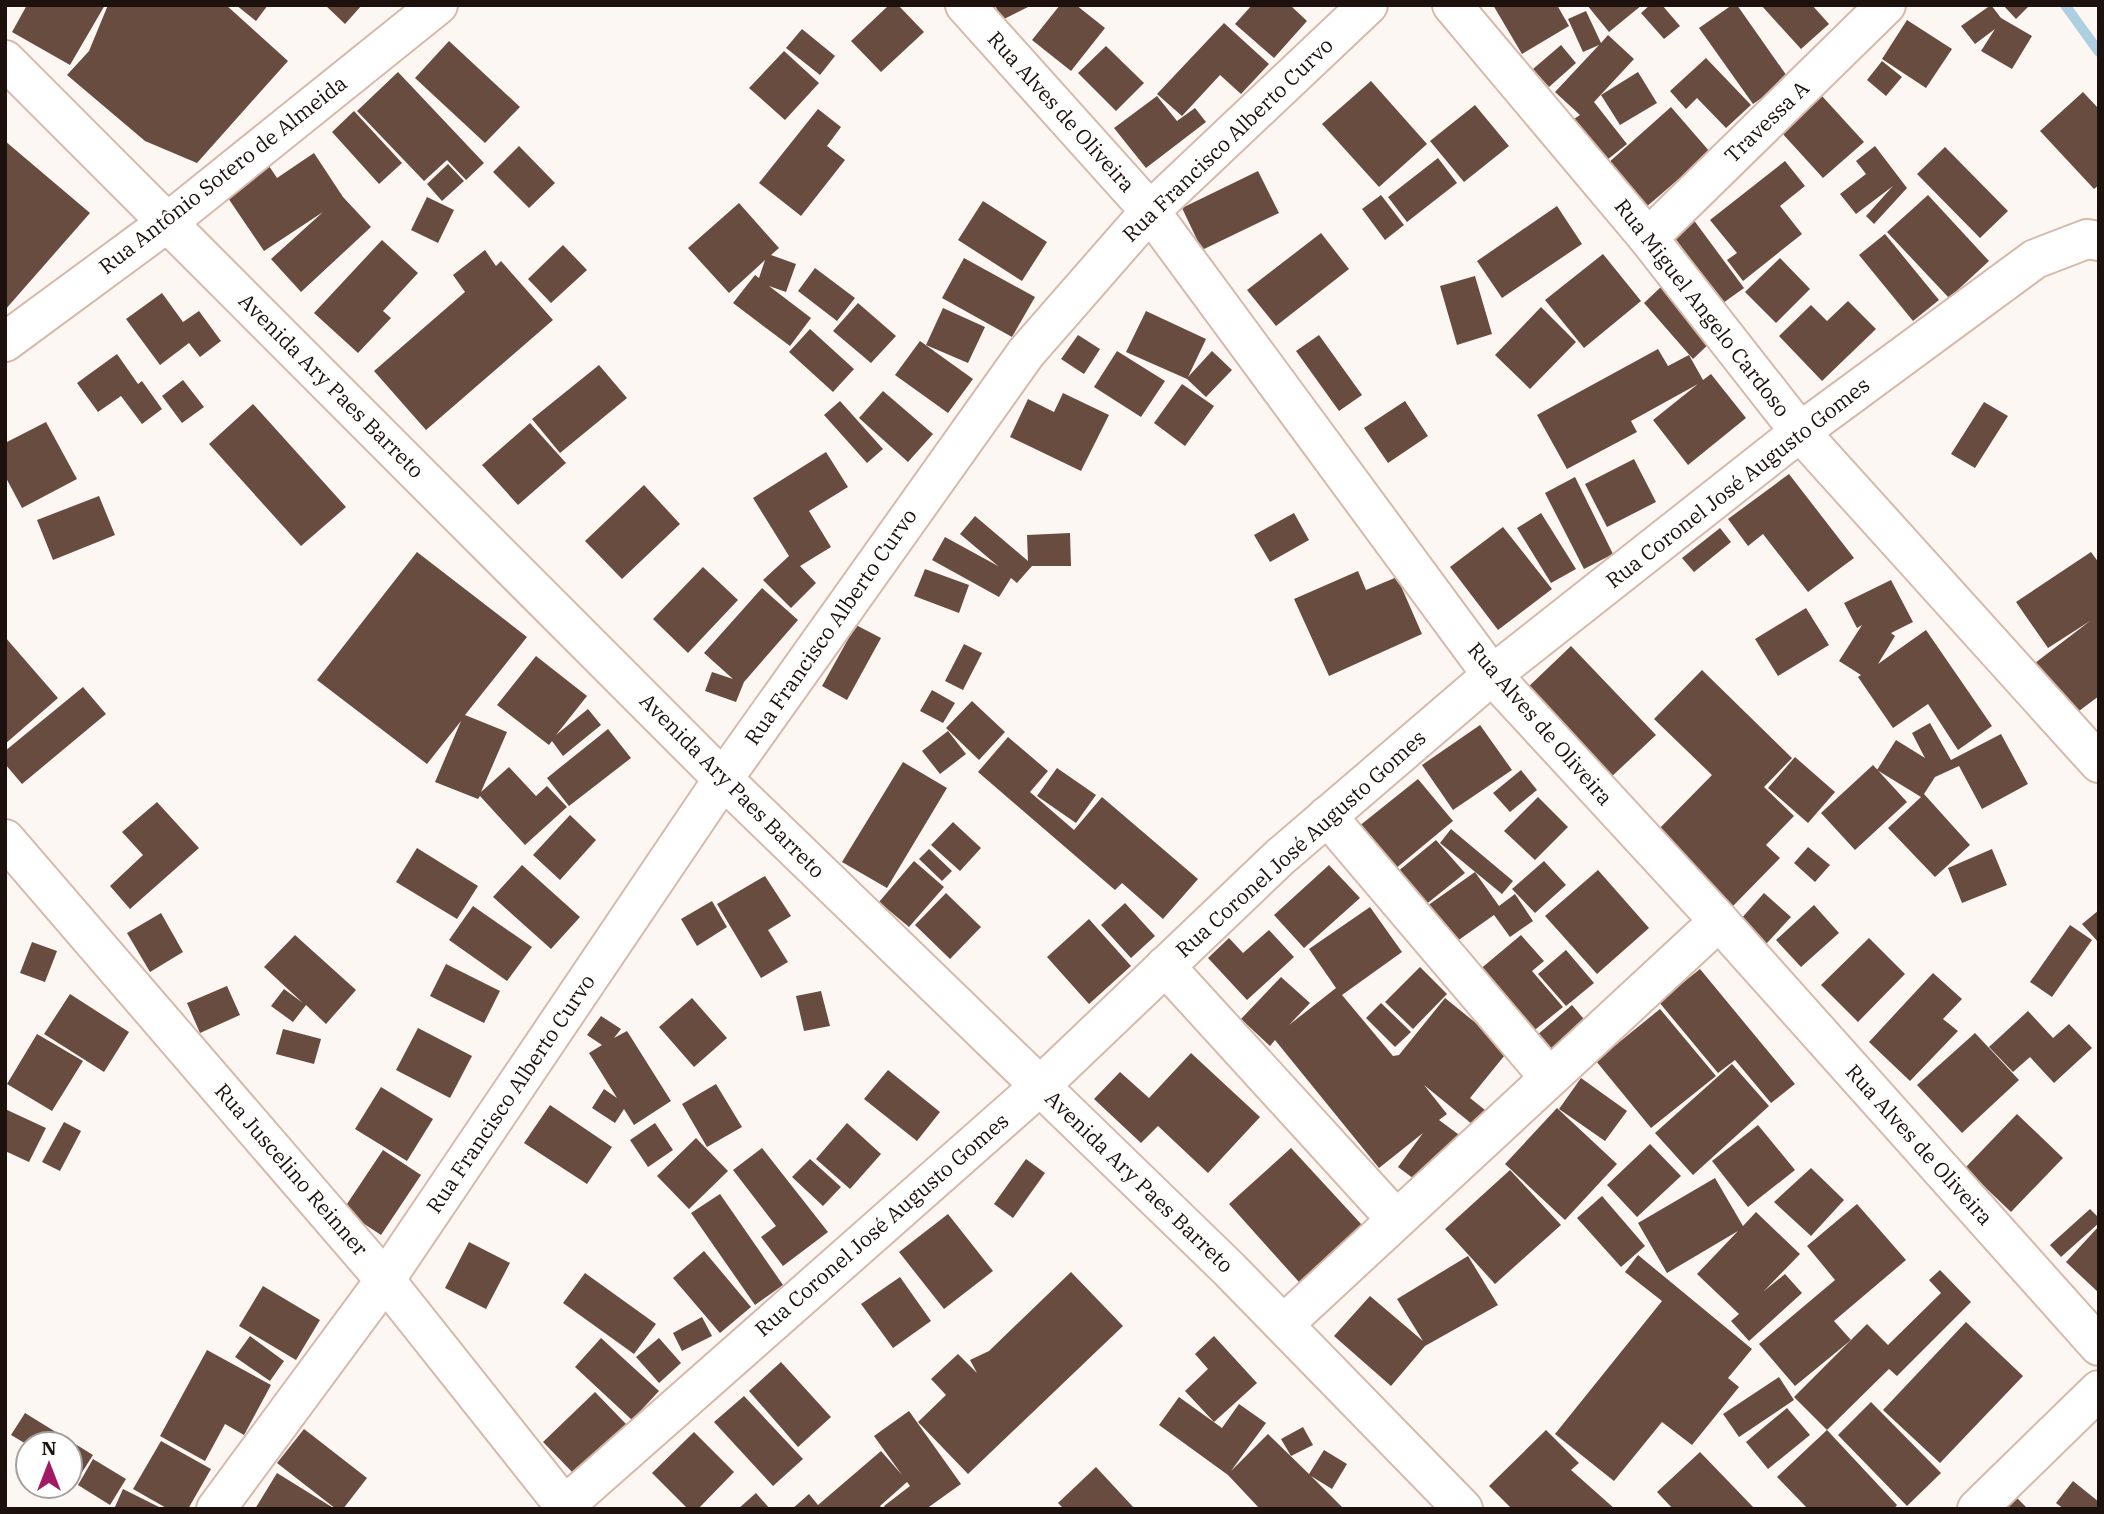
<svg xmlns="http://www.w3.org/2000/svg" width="2104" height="1514" font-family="'IBM Plex Serif',serif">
<rect width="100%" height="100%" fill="#fdf7f4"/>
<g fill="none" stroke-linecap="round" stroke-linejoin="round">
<polyline stroke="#aecfe1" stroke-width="10" points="2065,5 2099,52"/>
</g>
<g fill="#684c3f">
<polygon points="27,5 105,5 70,65 12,32"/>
<polygon points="108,5 226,5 288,61 197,163 145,141 67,75 89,51"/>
<polygon points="236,5 268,5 256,21"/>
<polygon points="325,5 362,5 345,24"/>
<polygon points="889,5 898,5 924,32 881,72 851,41"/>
<polygon points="995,5 1032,5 1002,20"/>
<polygon points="1060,5 1076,5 1105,28 1071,71 1032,40"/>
<polygon points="1252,5 1290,5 1307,21 1274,58 1235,24"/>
<polygon points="1493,5 1557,5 1569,26 1522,54"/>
<polygon points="1587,5 1642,5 1609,32"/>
<polygon points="1650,5 1662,5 1680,26 1664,39 1641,13"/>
<polygon points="1732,5 1737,5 1789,79 1753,104 1699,28"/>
<polygon points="1761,5 1812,5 1829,24 1801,49"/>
<polygon points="1991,5 2001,18 2032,36 2012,69 1981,51 1995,29 1975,44 1961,26"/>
<polygon points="2003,5 2030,5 2016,19"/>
<polygon points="1586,11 1601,43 1608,35 1634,59 1594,102 1627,144 1607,160 1574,119 1580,115 1555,92 1599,45 1583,52 1568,19"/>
<polygon points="1907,20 1952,49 1926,88 1882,59"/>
<polygon points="1224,23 1269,64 1241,94 1220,75 1182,116 1157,94"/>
<polygon points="802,29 835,56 820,75 786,48"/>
<polygon points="449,41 520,107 485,143 415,78"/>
<polygon points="1561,45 1576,63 1549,87 1533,69"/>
<polygon points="1106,46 1144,83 1116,111 1078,73"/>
<polygon points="784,51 819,83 785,120 749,88"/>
<polygon points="1706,58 1751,105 1726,128 1697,98 1686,109 1670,91"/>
<polygon points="1882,61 1902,77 1886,96 1867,80"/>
<polygon points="398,72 484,163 466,180 447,160 424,181 357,111"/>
<polygon points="1638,72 1657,103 1620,125 1601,95"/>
<polygon points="1371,81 1427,144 1379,187 1322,124"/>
<polygon points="2083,92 2099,109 2099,185 2094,189 2040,131"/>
<polygon points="1157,96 1177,121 1195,108 1206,122 1146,168 1114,128"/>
<polygon points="1822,96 1864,142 1823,178 1781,132"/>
<polygon points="1475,105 1509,146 1464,182 1430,141"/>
<polygon points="1671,107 1710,152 1645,208 1607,164"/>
<polygon points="818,109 841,127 827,146 845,160 801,216 759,183"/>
<polygon points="354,111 402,163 379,184 332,132"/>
<polygon points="5,141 90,213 5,310"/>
<polygon points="519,146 555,183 529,208 493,172"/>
<polygon points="1875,146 1907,188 1874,224 1866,216 1893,186 1856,214 1840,194 1866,174 1856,161"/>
<polygon points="1945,147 2008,211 1980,238 1917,174"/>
<polygon points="314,153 343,197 371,227 301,292 271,259 323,212 264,251 226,195 269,166 277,178"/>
<polygon points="1438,158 1457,183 1407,222 1388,197"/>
<polygon points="1785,161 1805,186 1780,206 1802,234 1743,281 1727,260 1737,253 1710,220"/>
<polygon points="448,164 464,181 442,201 427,184"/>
<polygon points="1258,171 1279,213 1202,250 1182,208"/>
<polygon points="1381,195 1404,225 1385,240 1362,209"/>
<polygon points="1928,195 1989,261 1949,298 1887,232"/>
<polygon points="427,197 454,210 438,243 411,230"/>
<polygon points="983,201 1047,242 1022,281 958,240"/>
<polygon points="739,203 779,248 771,255 796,264 786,292 769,286 811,318 790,346 733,303 755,275 759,278 765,260 729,293 688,248"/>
<polygon points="1557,206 1582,244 1502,298 1477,261"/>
<polygon points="1693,219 1744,288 1723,303 1672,234"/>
<polygon points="1321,233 1349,269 1276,326 1247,290"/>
<polygon points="1885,234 1939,300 1913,321 1859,255"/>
<polygon points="382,240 418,273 383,311 391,318 358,353 314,313"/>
<polygon points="563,245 587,270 551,303 528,279"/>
<polygon points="485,250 496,266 501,261 553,320 426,430 374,371 465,292 453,275"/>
<polygon points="1603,254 1641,301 1584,348 1545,300"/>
<polygon points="964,258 1035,297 1012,337 942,298"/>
<polygon points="1780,258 1810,289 1776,323 1745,292"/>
<polygon points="815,268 855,298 837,321 798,291"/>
<polygon points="1475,276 1492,334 1457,345 1440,286"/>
<polygon points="1664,284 1713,340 1693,359 1644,303"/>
<polygon points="162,293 183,322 199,311 221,341 200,357 189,343 160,365 126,319"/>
<polygon points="1848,301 1876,329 1822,381 1779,336 1811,305 1827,321"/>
<polygon points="858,303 896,336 871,363 833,331"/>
<polygon points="1541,307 1576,342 1530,389 1495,355"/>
<polygon points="943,308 985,327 968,363 926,345"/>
<polygon points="1146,311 1206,339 1188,377 1212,351 1232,370 1206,397 1187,379 1126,352"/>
<polygon points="810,329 854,369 833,392 789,352"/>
<polygon points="1078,335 1100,349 1084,374 1061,359"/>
<polygon points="1319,335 1362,395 1339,411 1296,351"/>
<polygon points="920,341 973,379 948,413 895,375"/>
<polygon points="1658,349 1668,366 1689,355 1703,380 1711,374 1746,418 1688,465 1653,420 1698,384 1631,421 1637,432 1567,469 1537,415"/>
<polygon points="1117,351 1165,381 1141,417 1094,387"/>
<polygon points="117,354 138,384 142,381 162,409 142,424 121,396 98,412 77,383"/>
<polygon points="599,365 627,398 560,453 532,419"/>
<polygon points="183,380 204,407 182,423 162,396"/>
<polygon points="1182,384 1214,406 1185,446 1154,423"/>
<polygon points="883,391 933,434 908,462 859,418"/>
<polygon points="1063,393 1109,415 1081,471 1010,437 1028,399 1054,412"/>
<polygon points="840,401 883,449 867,463 824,415"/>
<polygon points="1405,401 1428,436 1388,463 1364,428"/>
<polygon points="1984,402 2008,416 1975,468 1951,454"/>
<polygon points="253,404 346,507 301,546 209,444"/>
<polygon points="46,422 77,479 22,508 5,476 5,443"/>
<polygon points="530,423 566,463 518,505 482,465"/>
<polygon points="826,452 848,487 809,511 831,547 800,566 816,583 791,608 763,580 789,556 753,498"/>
<polygon points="1634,459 1656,502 1607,527 1585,484"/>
<polygon points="1789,474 1854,558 1808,592 1763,534 1748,546 1728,519"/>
<polygon points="1575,477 1613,554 1584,569 1545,493"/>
<polygon points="644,485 680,524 622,579 585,541"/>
<polygon points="99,496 115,535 53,560 37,520"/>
<polygon points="1294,513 1309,540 1270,562 1254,535"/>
<polygon points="1541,513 1576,569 1551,583 1517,528"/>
<polygon points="975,516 1028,561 1027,535 1070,533 1071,566 1032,566 1017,583 1011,578 999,597 932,560 945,537 998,566 960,534"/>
<polygon points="1503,527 1552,589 1498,630 1450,567"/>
<polygon points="1720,528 1731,542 1694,572 1682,558"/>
<polygon points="417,552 527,637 465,715 507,732 481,792 509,767 536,796 547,786 567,807 525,845 480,796 478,799 435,782 461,721 427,764 317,680"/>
<polygon points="2091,552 2099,563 2099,696 2075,714 2035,663 2090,621 2048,648 2016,602"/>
<polygon points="703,567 738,600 688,653 653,619"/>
<polygon points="925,569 969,585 959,613 914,596"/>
<polygon points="1358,571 1366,590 1397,577 1422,634 1329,676 1294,599"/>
<polygon points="1891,580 1913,622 1891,633 1895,636 1878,664 1926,630 1992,726 1958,750 1928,704 1893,728 1858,677 1861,675 1839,661 1862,625 1857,628 1844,603"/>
<polygon points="762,588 798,620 744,682 736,702 705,691 712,672 733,679 704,653"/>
<polygon points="1806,608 1829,645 1778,676 1755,639"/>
<polygon points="856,625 881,638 847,700 822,686"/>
<polygon points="5,637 58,698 5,744"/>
<polygon points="964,644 982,653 963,690 945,681"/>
<polygon points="1571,646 1656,735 1609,779 1525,690"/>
<polygon points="536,656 587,696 556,735 588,709 601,725 563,756 552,741 549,745 497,705"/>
<polygon points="1702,670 1792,758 1764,787 1794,816 1766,845 1780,858 1733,906 1656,832 1712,775 1654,719"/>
<polygon points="83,687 106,714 22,784 5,764 5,751"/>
<polygon points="932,690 955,703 943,723 920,711"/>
<polygon points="972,701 1005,732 979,760 946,728"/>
<polygon points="1930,723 1951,760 2001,734 2028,784 1982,809 1959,766 1935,777 1924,794 1970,845 1935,877 1888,828 1921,797 1877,770 1896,740 1925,758 1912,733"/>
<polygon points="1480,725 1512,770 1453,810 1422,765"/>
<polygon points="608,729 631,758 569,806 547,778"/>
<polygon points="948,731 966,754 940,774 922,751"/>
<polygon points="1008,737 1048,771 1030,792 1074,830 1102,797 1198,879 1163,919 1122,883 1115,890 978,772"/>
<polygon points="1795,757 1835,792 1808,823 1768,788"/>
<polygon points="903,762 947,788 887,888 842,862"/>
<polygon points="1873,765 1907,802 1855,850 1821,813"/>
<polygon points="1057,768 1096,795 1076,823 1037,796"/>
<polygon points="1521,770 1537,790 1510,812 1493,793"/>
<polygon points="1418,779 1453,821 1389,874 1353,831"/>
<polygon points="1538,797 1568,827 1535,860 1504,831"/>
<polygon points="157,802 199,848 130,909 110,886 143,855 122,832"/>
<polygon points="570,815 596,840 560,880 533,855"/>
<polygon points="953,822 981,848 960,871 931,845"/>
<polygon points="1451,829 1513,881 1502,894 1440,843"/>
<polygon points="1436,840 1465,873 1419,910 1391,877"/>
<polygon points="1808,847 1830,865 1815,882 1794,863"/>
<polygon points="417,848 478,886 457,919 396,882"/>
<polygon points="929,849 952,871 942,881 919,859"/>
<polygon points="1992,849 2007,885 1962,903 1948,868"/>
<polygon points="914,861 944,887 909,927 879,902"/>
<polygon points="1544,861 1566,885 1535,913 1512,889"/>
<polygon points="522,865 580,917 551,949 493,897"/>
<polygon points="1329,865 1360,898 1304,948 1274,915"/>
<polygon points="1598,870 1649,928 1597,974 1545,916"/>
<polygon points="1475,872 1499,906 1515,894 1533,921 1510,937 1494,915 1453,944 1427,906"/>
<polygon points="765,876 791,916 768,930 788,962 761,978 717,904"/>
<polygon points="946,893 981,927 950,959 915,925"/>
<polygon points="1764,893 1791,917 1766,944 1740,920"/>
<polygon points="712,901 727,927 697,946 681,919"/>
<polygon points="1125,903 1155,936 1131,958 1101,925"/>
<polygon points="1814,905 1839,933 1801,967 1776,940"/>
<polygon points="473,906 532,947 507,981 449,940"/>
<polygon points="1370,907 1402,952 1342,995 1393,1056 1399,1055 1445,998 1509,1050 1470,1098 1495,1118 1483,1133 1424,1085 1447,1114 1439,1120 1462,1137 1425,1187 1398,1167 1423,1133 1379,1168 1275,1040 1270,1046 1241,1019 1281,977 1310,1003 1289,1025 1336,988 1309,949"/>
<polygon points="2099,910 2099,943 2082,924"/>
<polygon points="161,913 183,952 150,972 127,933"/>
<polygon points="1089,919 1131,966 1089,1004 1047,957"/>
<polygon points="2070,925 2092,940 2052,997 2030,982"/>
<polygon points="1269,930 1294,957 1247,1000 1208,958 1229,938 1243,953"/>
<polygon points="295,935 356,990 326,1024 306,1005 293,1022 271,1006 284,989 303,1003 264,967"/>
<polygon points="1521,935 1544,961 1532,971 1563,1007 1531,1033 1478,971"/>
<polygon points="1869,938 1905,974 1858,1022 1821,985"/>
<polygon points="32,942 57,951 45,982 20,973"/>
<polygon points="1566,950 1594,983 1566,1006 1538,974"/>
<polygon points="446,964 500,991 484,1023 430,996"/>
<polygon points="1420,967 1447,994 1413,1029 1385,1002"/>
<polygon points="1700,969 1795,1084 1771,1103 1735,1060 1718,1073 1659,1002"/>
<polygon points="1933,973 1962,999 1943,1019 1958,1031 1910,1081 1869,1042"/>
<polygon points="227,986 240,1015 200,1033 187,1003"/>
<polygon points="821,991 830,1026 804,1031 796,996"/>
<polygon points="70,994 129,1032 104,1072 44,1034"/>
<polygon points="692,998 727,1038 694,1067 659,1027"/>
<polygon points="1381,1003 1411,1032 1395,1047 1366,1018"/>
<polygon points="1572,1005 1588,1024 1552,1054 1536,1036"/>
<polygon points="1660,1009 1716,1076 1651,1128 1596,1061"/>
<polygon points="2028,1011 2053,1038 2069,1024 2092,1048 2054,1083 2030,1057 2013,1072 1989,1047"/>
<polygon points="601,1016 621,1029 614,1038 627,1031 671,1101 634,1125 624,1109 615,1123 592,1108 604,1089 617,1098 589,1053 602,1045 587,1035"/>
<polygon points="418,1028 472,1056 450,1098 396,1070"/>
<polygon points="283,1029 321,1039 314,1064 276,1054"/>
<polygon points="1975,1033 2019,1080 1962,1133 1917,1085"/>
<polygon points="37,1034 83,1061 52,1111 7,1084"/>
<polygon points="1191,1053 1260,1117 1208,1173 1158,1126 1141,1143 1094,1099 1120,1072 1149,1098"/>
<polygon points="1732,1064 1769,1106 1693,1175 1655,1133"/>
<polygon points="888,1070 940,1112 917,1141 864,1099"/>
<polygon points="1581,1078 1627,1111 1605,1141 1559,1109"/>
<polygon points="716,1084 742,1127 707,1147 682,1104"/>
<polygon points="381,1087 433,1119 407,1161 355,1129"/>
<polygon points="550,1105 612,1147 587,1184 524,1143"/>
<polygon points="1557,1108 1617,1164 1565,1220 1505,1164"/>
<polygon points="5,1109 46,1128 29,1162 5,1151"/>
<polygon points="2017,1114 2063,1158 2011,1212 1965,1168"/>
<polygon points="64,1122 81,1131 60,1171 42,1162"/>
<polygon points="655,1123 673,1150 648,1167 630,1140"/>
<polygon points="847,1123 881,1154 850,1189 816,1159"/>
<polygon points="1758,1125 1795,1170 1748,1207 1712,1161"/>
<polygon points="696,1138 728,1171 689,1209 657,1176"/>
<polygon points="1650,1144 1681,1176 1637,1217 1607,1185"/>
<polygon points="762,1148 828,1232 783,1266 761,1237 776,1226 733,1170"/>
<polygon points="1291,1148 1362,1225 1299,1282 1229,1204"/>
<polygon points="383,1150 421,1175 381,1235 343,1210"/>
<polygon points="810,1159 841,1187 823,1206 792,1177"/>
<polygon points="1026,1159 1045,1173 1013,1218 994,1204"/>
<polygon points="1811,1168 1844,1200 1811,1236 1774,1202"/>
<polygon points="1510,1170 1561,1225 1495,1284 1445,1229"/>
<polygon points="1715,1178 1743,1226 1756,1212 1800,1254 1764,1291 1785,1274 1802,1293 1749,1341 1731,1321 1739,1314 1697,1274 1738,1231 1667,1273 1638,1223"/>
<polygon points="720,1194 783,1285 755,1305 691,1213"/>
<polygon points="1602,1196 1645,1246 1621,1267 1577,1218"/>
<polygon points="1857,1204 1906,1260 1834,1321 1851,1340 1795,1386 1759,1344 1835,1280 1807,1246"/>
<polygon points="2090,1209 2099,1218 2099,1223 2061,1257 2050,1245"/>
<polygon points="948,1214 993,1271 944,1309 899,1252"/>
<polygon points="2099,1226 2099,1293 2066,1262"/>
<polygon points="469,1242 510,1263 486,1309 445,1288"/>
<polygon points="704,1251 751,1307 720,1333 673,1278"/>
<polygon points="1638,1255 1752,1349 1728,1378 1739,1387 1692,1445 1662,1422 1614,1481 1555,1434 1662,1301 1625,1272"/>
<polygon points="1468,1256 1498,1305 1425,1346 1391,1386 1334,1336 1370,1296 1423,1341 1397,1299"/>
<polygon points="1940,1270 1971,1302 1897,1376 1889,1369 1827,1430 1794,1397 1867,1324 1888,1345 1941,1293 1929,1280"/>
<polygon points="1071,1272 1123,1326 968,1474 918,1422 946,1395 931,1379 958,1354 977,1373 970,1360 989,1351"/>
<polygon points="585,1273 656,1324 634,1354 563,1303"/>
<polygon points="900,1277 931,1321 893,1348 861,1304"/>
<polygon points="263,1286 320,1320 296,1360 239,1326"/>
<polygon points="702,1317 712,1336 682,1351 673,1333"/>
<polygon points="1966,1322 2023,1376 1940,1463 1883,1410"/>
<polygon points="250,1336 284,1361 270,1381 235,1357"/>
<polygon points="1214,1336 1257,1383 1214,1422 1185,1391 1208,1369 1195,1354"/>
<polygon points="601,1338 659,1391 632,1420 575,1367"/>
<polygon points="659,1338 681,1363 659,1383 636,1357"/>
<polygon points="207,1350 271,1385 244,1435 225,1424 205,1461 160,1436"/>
<polygon points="781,1362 831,1417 798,1447 749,1391"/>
<polygon points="1779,1377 1794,1400 1739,1437 1723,1414"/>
<polygon points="595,1392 626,1424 574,1474 543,1442"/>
<polygon points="744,1396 803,1459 773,1486 714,1422"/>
<polygon points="1179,1397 1222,1428 1239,1404 1266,1423 1231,1471 1268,1434 1309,1474 1324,1450 1347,1464 1332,1489 1311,1476 1344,1509 1260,1509 1228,1475 1159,1425"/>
<polygon points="1871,1402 1941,1473 1907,1506 1838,1435"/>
<polygon points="1787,1408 1810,1435 1768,1469 1746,1442"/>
<polygon points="909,1411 961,1484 926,1509 886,1509 884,1506 910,1486 907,1482 880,1506 882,1509 792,1509 809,1494 818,1505 881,1451 902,1475 874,1436"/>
<polygon points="25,1413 93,1455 79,1477 70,1471 70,1444 28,1445 11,1435"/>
<polygon points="1303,1427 1313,1445 1291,1456 1281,1439"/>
<polygon points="304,1429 367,1478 343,1509 336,1509 277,1463"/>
<polygon points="1546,1430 1579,1463 1571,1470 1615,1509 1512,1509 1489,1486"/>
<polygon points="1827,1430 1897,1505 1894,1509 1808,1509 1777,1477"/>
<polygon points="694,1432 734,1472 698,1509 688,1509 652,1473"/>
<polygon points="161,1441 211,1469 188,1509 168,1509 133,1489"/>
<polygon points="1700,1452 1755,1509 1673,1509 1657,1492"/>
<polygon points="93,1459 126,1479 110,1505 78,1485"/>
<polygon points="1096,1467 1135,1509 1064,1509 1058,1503"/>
<polygon points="277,1473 335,1509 255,1509"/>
<polygon points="2073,1481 2099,1502 2099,1509 2064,1509 2056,1503"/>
<polygon points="123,1489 163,1509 114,1509"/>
<polygon points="756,1493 770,1509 738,1509"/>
<polygon points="2015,1496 2028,1509 2002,1509"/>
</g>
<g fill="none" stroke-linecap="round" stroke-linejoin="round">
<g stroke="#d7b9aa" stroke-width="42">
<g id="minor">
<polyline points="965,5 1150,211 1492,675 1719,921 2099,1346"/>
<polyline points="1452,5 1648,238 1800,432 2099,763"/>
<polyline points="5,60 723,779 1229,1269 1463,1509"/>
<polyline points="1648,238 1886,5"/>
<polyline points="5,342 168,222 438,5"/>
<polyline points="1327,816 1548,1076"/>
<polyline points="5,839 385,1280 567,1509"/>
<polyline points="1165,966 1395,1218"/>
<polyline points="1284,1324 1719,921"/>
<polyline points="216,1509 385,1280 723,779 1026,353 1150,211 1368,5"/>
<polyline points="561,1509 1040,1086 1280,857 1492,675 1800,432 2035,259 2087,239 2099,241"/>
<polyline points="1977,1509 2099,1390"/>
</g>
</g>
<use href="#minor" stroke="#fff" stroke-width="38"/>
</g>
<g text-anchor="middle" stroke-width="7" stroke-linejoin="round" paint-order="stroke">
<g font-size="21" fill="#1c110c" stroke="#fff">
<text transform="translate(1061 112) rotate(48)" y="7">Rua Alves de Oliveira</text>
<text transform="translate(1767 122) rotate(-44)" y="7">Travessa A</text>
<text transform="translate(1228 140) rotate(-44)" y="7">Rua Francisco Alberto Curvo</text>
<text transform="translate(223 175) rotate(-38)" y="7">Rua Antônio Sotero de Almeida</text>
<text transform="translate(1702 308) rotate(52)" y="7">Rua Miguel Angelo Cardoso</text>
<text transform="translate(331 386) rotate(45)" y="7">Avenida Ary Paes Barreto</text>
<text transform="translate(1738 483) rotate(-38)" y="7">Rua Coronel José Augusto Gomes</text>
<text transform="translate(831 627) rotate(-55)" y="7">Rua Francisco Alberto Curvo</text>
<text transform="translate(1540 724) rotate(49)" y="7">Rua Alves de Oliveira</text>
<text transform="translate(732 786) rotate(45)" y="7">Avenida Ary Paes Barreto</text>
<text transform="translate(1301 844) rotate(-42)" y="7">Rua Coronel José Augusto Gomes</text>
<text transform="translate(511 1094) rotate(-56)" y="7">Rua Francisco Alberto Curvo</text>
<text transform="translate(1919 1145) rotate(48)" y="7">Rua Alves de Oliveira</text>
<text transform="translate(291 1170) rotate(49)" y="7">Rua Juscelino Reinner</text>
<text transform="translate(1139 1182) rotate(44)" y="7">Avenida Ary Paes Barreto</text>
<text transform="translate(882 1225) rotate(-41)" y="7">Rua Coronel José Augusto Gomes</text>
</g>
</g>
<rect width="2104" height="1514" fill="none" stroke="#1c110c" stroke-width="14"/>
<g transform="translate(49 1465)"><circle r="33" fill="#ffffff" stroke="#a4a09e" stroke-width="2"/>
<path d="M0-5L12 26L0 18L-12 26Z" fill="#a21a65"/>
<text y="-10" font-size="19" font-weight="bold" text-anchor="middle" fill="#1c110c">N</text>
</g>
</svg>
